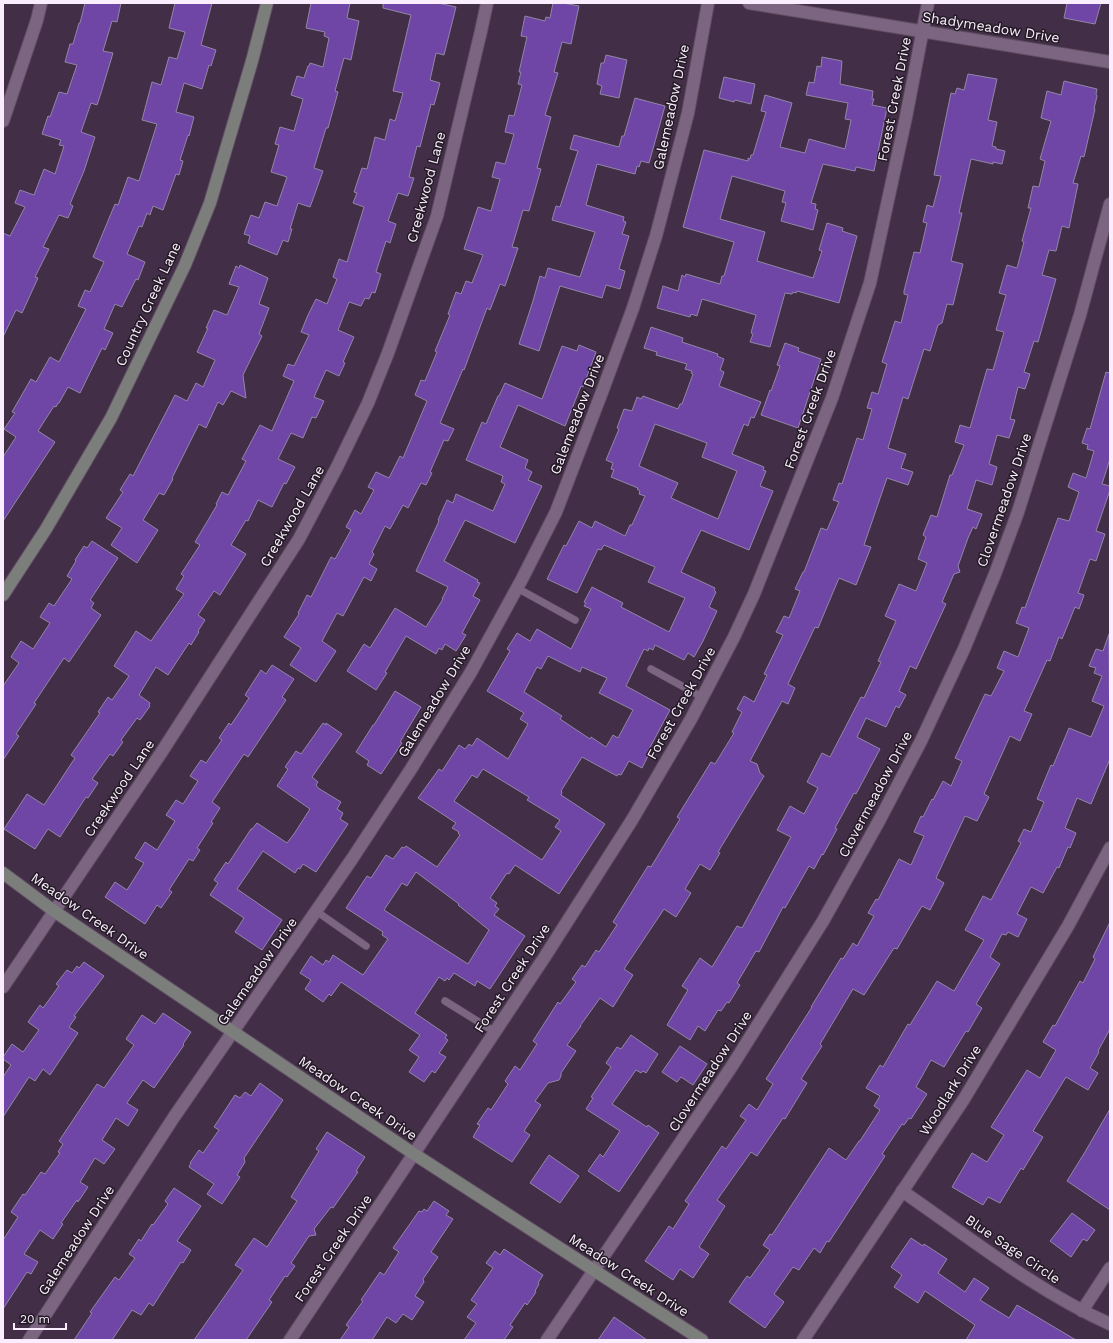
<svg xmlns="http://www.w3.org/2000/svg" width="1113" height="1343" font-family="'Work Sans',sans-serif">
<rect width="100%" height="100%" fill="#422e46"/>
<g fill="#6f46a6" stroke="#9286a7" fill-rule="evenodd">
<polygon points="85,3 121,3 117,22 112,21 103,51 113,53 101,93 97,105 91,103 81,132 95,137 84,171 70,204 73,206 68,218 59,215 43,247 49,249 35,277 38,278 22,313 16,310 3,337 3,233 10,236 25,207 15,203 20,190 34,195 44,169 55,174 64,146 59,145 61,140 42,134 48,116 50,117 59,92 67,94 77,65 65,62 70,44 73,44 79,23 80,23"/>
<polygon points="175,3 212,3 201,45 216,50 211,66 209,65 202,89 184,83 176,112 194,117 189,136 188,135 180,160 183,161 179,175 176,174 163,210 153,206 150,215 147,213 142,227 139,226 127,254 145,262 138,280 136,279 122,307 115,304 104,329 113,333 105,350 102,348 80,393 68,387 59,403 58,403 56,407 54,406 38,431 55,442 3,521 3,457 16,437 4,429 15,413 12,412 31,379 36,382 50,357 59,362 86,309 78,306 85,290 90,292 104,262 93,257 115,204 118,205 128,177 139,181 157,124 142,120 152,82 161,85 169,57 177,59 185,32 169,28"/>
<polygon points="311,3 350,3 347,18 359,21 351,60 344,58 335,91 338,92 328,128 326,128 314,168 323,171 313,199 310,207 298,203 290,229 292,229 288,242 283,240 277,255 248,243 250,236 244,234 251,215 259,218 265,202 277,206 287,177 271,172 279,145 275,144 280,127 294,131 303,99 291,95 297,76 304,78 308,66 309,66 310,63 323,67 329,38 324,36 325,32 306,28"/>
<polygon points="383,3 438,3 456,7 444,55 436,53 430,80 440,83 434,105 431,104 420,147 417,146 409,177 414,178 408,196 398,193 388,221 396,224 390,243 386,241 376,272 381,274 375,293 372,292 369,299 365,298 361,306 349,302 338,330 354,337 343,362 345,363 339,376 326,370 314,397 324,401 316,418 312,417 303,438 291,433 278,459 295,467 286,484 284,483 272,507 258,500 248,521 246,520 231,545 246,554 220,595 214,591 198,615 205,620 198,631 199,632 191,645 189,643 168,675 156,667 139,695 150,703 149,705 150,706 140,720 137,718 121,740 123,742 113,756 110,754 92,779 98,783 88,798 86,797 60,837 48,829 35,849 4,829 27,794 44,805 75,758 71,755 100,713 98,712 108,697 112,700 129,676 114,666 136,631 151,641 184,594 176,589 184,576 181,574 200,545 195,542 217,505 216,504 222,492 228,495 246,461 242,459 260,425 272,431 294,381 283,376 288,364 294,366 309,335 301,332 308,315 316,299 327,304 337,279 333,277 339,259 347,262 364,207 353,203 357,193 354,192 362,168 367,169 375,137 385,140 390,119 395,121 403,93 393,91 411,15 383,8"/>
<polygon points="553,3 563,3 579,6 571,44 562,42 554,72 558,73 545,115 551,117 537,168 541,169 529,211 523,210 512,247 518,248 505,286 500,284 490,310 487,308 464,370 463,369 440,423 454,429 448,441 444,440 430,472 432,473 426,485 421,483 408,508 403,505 390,529 385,526 372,552 374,554 369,564 377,569 371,581 364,577 343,616 337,613 322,641 336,651 316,682 290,665 301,648 284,637 299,614 298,613 307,595 311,597 331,557 335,559 351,530 346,527 355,510 361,514 374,490 368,487 376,472 389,478 400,456 403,458 427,401 415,395 421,380 425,381 437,352 435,351 450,315 448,314 456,292 461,294 466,281 472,283 483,255 464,249 478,207 491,211 500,179 492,177 496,162 505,164 514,134 505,132 509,115 514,116 522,85 518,84 521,72 519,72 527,37 521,36 525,16 545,21 546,17 550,18"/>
<polygon points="1067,3 1101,3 1095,24 1064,18"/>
<polygon points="606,55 627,60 619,98 600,94 602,86 597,84 601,63 604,63"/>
<polygon points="822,57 842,61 840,84 873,91 872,99 874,99 872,105 887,108 874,171 856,167 855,171 823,164 811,203 816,204 815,209 818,210 813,230 781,221 786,203 782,202 785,191 732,176 720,219 765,232 757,261 813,278 822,251 819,250 827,223 843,228 842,231 857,236 839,303 797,291 796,293 793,292 792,294 785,293 770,347 750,342 753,334 751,333 756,315 702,299 697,316 691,314 690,317 657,308 663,286 678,291 682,275 685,277 686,274 720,284 722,276 724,276 734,242 683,227 704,150 748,161 748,158 750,159 751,155 753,155 766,112 761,111 765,95 792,103 780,147 805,153 809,139 845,149 851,120 845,119 848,103 806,95 809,82 814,83 817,66 821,67"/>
<polygon points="968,74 997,79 988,120 997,122 992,146 996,147 996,149 1005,151 1002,164 993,162 993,164 971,159 959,213 962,213 951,261 963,264 953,305 947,304 942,323 938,325 930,351 924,349 908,399 903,397 888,448 906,454 901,468 913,472 908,485 887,478 864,545 871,547 856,585 839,578 818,628 815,627 788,684 795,688 788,704 782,701 750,761 757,764 760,773 764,776 718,852 720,853 710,870 700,864 685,889 691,893 676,917 664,909 624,969 633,975 613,1007 600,998 580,1026 581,1026 567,1045 576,1051 561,1073 561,1076 559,1080 548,1083 535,1101 541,1105 524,1131 530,1135 512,1162 473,1137 480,1125 477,1124 488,1108 491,1110 508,1084 505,1081 515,1066 520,1070 537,1044 533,1041 558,1002 560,1004 576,982 572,979 582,965 585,967 596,950 599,952 617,925 613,922 648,866 651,867 680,819 677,817 711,762 715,764 734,733 732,732 742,712 737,709 744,696 754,702 767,675 764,674 783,635 776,632 784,616 789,618 800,591 795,589 803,572 804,572 821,528 827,530 839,502 833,500 839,483 842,484 857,438 863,440 872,409 867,408 872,392 878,394 887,364 882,362 895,321 901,323 908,295 904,294 904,291 914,252 920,253 927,223 923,222 927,205 933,207 941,176 934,175 951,93 955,94 957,88 964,90"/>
<polygon points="724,77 755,84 751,104 735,100 734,102 719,98"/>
<polygon points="1064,81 1097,89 1096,94 1097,96 1094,109 1095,109 1084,157 1081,156 1073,183 1078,184 1069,228 1062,226 1056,251 1049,250 1042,275 1056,279 1038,342 1034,341 1024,372 1030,374 1025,389 1018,387 1010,419 1015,420 1009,438 997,435 989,464 997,467 992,485 976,480 967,509 982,514 976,529 973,527 968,538 958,566 960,572 954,574 942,602 946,604 916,669 910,666 899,691 906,695 899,708 896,706 886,727 866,718 857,737 880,749 856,794 854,793 835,828 837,829 823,855 822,854 814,869 809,866 785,908 783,907 759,952 756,951 737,983 740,985 729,1003 727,1002 721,1011 718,1010 705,1031 698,1026 690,1040 667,1025 688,990 682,986 700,958 712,967 737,926 742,928 791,837 777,830 790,806 804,814 818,788 807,782 822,753 830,757 861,697 864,698 881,662 878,661 896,621 885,616 899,584 916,591 927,563 918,559 926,537 923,535 931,515 937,517 950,475 952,475 964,445 955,442 960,425 970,428 987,369 993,370 1004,332 996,330 1006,295 999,293 1007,265 1017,268 1024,242 1022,241 1031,208 1028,208 1033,186 1039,187 1045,161 1040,159 1051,121 1041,118 1047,91 1061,95"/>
<polygon points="635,98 665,106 649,163 641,161 639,167 637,166 635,174 597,164 586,205 624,217 623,221 626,222 622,234 629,236 619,269 625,271 620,289 606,285 602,298 560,286 539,351 519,344 533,301 540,276 545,278 548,268 580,277 595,232 552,220 556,206 560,207 578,151 570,149 574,135 619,147 622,136 624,136"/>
<polygon points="240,265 268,278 259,304 269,308 259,334 262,336 243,375 246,398 231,391 223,405 218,402 206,428 199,424 172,478 173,479 164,495 159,493 143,520 158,530 137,563 111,545 122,528 106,518 123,492 120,490 130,474 133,476 175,395 187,401 196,383 203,387 215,360 197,352 208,328 206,328 214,310 227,315 239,287 229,284 236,266 239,268"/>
<path d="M651,327L683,338L682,342L718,354L717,356L724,359L720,370L724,372L719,386L761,402L754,418L751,417L748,426L744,424L732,454L764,467L763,470L766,471L760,486L773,491L749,550L701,530L681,572L715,588L714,590L716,592L709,607L717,611L703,641L694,657L688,653L684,660L655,645L653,650L649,648L648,651L644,649L626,686L670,710L648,751L650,752L642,768L629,761L621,775L618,774L617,776L582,757L561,791L562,792L561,795L605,824L559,894L515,865L509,874L507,873L490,898L497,903L495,906L499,909L494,915L525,936L490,989L477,981L475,986L454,973L449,980L447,978L445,981L439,977L415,1013L447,1035L445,1038L448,1040L439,1053L446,1057L435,1073L432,1071L424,1082L409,1072L419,1057L409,1050L420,1035L341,982L331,996L329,994L323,1002L305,989L311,980L300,973L311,956L323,965L326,960L329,962L333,955L363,975L388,939L382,935L383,932L346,908L367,876L371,878L386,855L393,859L402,847L404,848L406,846L437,867L460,835L458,833L459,832L452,828L456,823L418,798L439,769L442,771L459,745L465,749L469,744L472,746L477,738L508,759L528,724L520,719L524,713L487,691L510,651L507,649L517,633L530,641L537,629L571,649L591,609L584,606L586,603L584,602L592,587L623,603L621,607L669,632L685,598L648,582L655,567L604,545L601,550L598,549L577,593L547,579L564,545L566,546L579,521L592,528L595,521L625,536L630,525H632L645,496L639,494L640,491L637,489L638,488L611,477L614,470L611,469L613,463L606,460L619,429L617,428L624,409L632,411L637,397L641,399L643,396L678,409L680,404H682L693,374L691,373L692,371L685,369L687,364L656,355L657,352L644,348ZM655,424L707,443L702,457L737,471L718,519L671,498L678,483L639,466ZM548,656L580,672L582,667L607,678L599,693L633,710L618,738L613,735L606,747L591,737L590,739L560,719L562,716L524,692L537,667L541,669ZM483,769L529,797L527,800L560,820L555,827L561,831L542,860L454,801L472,775L477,778ZM416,872L459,904L458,905L489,930L468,964L384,910L402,883L407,886Z"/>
<polygon points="785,343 799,348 798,351 821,359 798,428 761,415 770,390 771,391 780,366 777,365"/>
<polygon points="579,345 596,352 583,387 581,386 565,426 518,405 500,447 528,460 525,468 532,472 528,480 542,486 515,543 465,520 444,561 478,580 477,582 480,583 473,596 480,600 462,633 466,635 456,651 445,644 442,650 439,648 436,654 406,636 385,672 387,673 376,690 347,671 364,644 370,648 395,608 426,627 443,599 442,599 448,587 416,571 439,521 438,520 447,500 453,503 456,494 493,511 505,484 501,482 503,476 466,460 482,422 486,424 498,396 499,396 505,383 542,399 562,346 577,351"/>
<polygon points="1106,372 1110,373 1110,459 1102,484 1110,486 1110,490 1096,531 1105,534 1096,561 1090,559 1078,593 1084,595 1079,609 1075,607 1062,639 1059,637 1050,661 1047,660 1024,711 1032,714 1020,741 1010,736 984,794 989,797 977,821 965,816 936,878 944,883 930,910 922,906 897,949 894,948 864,995 853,989 820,1044 822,1046 801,1079 807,1083 785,1119 783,1118 757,1156 751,1152 717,1200 725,1206 699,1247 709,1254 693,1278 680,1269 673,1280 645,1261 669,1226 673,1229 689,1204 685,1201 722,1146 726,1149 746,1120 740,1116 749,1104 757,1110 773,1084 766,1079 812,1007 811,1007 841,958 843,959 853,943 857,946 874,916 868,913 876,899 878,900 899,859 911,865 924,836 914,832 921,816 923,817 932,799 933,800 943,781 951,786 962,761 955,758 985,694 991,696 1004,671 997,668 1004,651 1018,657 1029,628 1016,623 1022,607 1025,608 1058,518 1069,521 1079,492 1068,487 1073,473 1086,478 1094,451 1087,449 1088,445 1082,443 1087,428 1090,429"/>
<polygon points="92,541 118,558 90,600 94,603 91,608 101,615 69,662 64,658 34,703 36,704 16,734 19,736 3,760 3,686 19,663 11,657 21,641 33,649 50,623 40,617 49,603 54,606 72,579 67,576 76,561 75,560 84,546 87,548"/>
<polygon points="1109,634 1110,759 1091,804 1077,798 1065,828 1076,833 1070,848 1068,847 1059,868 1057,867 1043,893 1031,887 1017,914 1027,919 1018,937 1008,932 1006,935 1002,934 990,957 1000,964 976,1004 982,1008 968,1032 966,1031 944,1067 931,1060 916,1087 927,1094 911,1119 909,1118 904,1125 902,1124 882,1154 885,1156 829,1242 827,1241 820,1253 814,1248 799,1270 793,1267 774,1294 784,1302 765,1328 729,1302 747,1276 750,1278 770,1250 763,1245 770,1234 772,1235 829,1148 846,1160 859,1141 860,1141 880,1110 874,1106 880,1096 866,1088 880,1065 883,1067 908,1024 910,1025 937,981 954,991 984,940 965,930 983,896 991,900 1021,843 1018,841 1024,829 1031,832 1044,802 1037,799 1051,765 1053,766 1069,728 1091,737 1104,706 1092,701 1102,676 1094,673 1096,668 1089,666 1096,649 1103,651"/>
<polygon points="272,665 294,679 282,697 286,700 248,757 244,754 212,802 220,808 211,822 213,823 197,848 200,850 193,861 189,859 169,890 172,892 161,908 157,905 145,924 105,897 115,882 127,890 144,863 135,858 145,842 157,850 175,821 166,815 176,800 183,804 198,781 190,776 201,760 206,763 222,740 219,738 229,723 231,725 249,698 245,695 261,670 266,674"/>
<polygon points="395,691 421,707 400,742 402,743 381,774 367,765 369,761 356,752 373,725 374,725"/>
<polygon points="323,723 326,725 326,723 342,734 312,777 318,782 316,785 318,788 341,802 337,809 343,813 340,819 348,824 316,872 303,864 300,869 298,868 295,873 263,851 237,889 282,920 262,950 235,932 244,918 210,895 218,883 214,880 226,862 228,864 251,829 252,829 257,823 287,843 294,834 310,809 277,786 288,769 285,767 296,751 301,754"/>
<polygon points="1110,922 1110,1029 1098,1051 1099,1052 1090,1068 1098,1073 1088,1090 1066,1077 1033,1131 1043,1137 1023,1170 1021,1168 1000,1203 988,1197 983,1205 952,1187 972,1153 987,1162 1004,1135 991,1127 1027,1070 1040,1078 1056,1050 1043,1042 1053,1025 1055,1026 1080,981 1083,983 1095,959 1093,957"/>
<polygon points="84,962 104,976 74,1016 76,1017 69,1027 78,1033 50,1075 43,1069 35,1081 29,1077 3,1117 3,1077 11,1065 3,1059 3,1057 12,1044 23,1052 39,1030 28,1022 40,1005 43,1008 59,986 56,984 67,970 72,973 77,966 79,968"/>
<polygon points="163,1013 191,1032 183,1044 184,1045 154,1088 143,1080 127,1103 138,1110 128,1126 116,1118 102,1140 115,1149 104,1164 95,1158 80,1182 88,1187 78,1202 77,1200 61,1223 63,1224 53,1239 40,1230 24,1254 38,1262 31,1274 27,1272 3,1309 3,1240 18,1217 11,1212 23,1194 25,1195 41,1172 45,1174 60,1153 58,1152 63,1144 59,1141 97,1084 104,1088 134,1045 126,1039 142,1015 155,1024"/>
<polygon points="631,1035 658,1054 646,1073 643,1071 641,1073 636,1070 612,1104 647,1127 648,1125 659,1133 619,1192 588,1171 600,1154 603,1157 620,1131 586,1109 593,1098 591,1097 611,1067 606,1063 617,1047 621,1049"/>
<polygon points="680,1046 707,1064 693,1085 681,1077 677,1082 662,1072"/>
<polygon points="260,1083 283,1100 244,1158 245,1162 237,1175 240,1177 222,1204 207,1194 214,1184 189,1167 191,1163 190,1163 199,1150 203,1153 219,1130 214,1127 235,1095 240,1098 245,1092 251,1096"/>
<polygon points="1110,1109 1110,1210 1067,1181 1085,1152"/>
<polygon points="327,1132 365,1157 356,1171 358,1172 333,1208 331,1207 314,1229 316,1235 309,1236 291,1263 295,1266 287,1277 285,1276 269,1300 272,1302 246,1340 194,1340 243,1270 235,1265 254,1238 267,1247 297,1201 291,1197 319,1151 316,1149"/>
<polygon points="549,1155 579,1176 560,1203 530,1183"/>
<polygon points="174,1188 201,1206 177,1241 191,1250 183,1263 181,1262 153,1306 149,1303 141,1315 132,1310 112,1340 74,1340 92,1313 90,1312 115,1277 119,1280 135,1258 129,1254 139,1239 141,1241 152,1224 153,1225 168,1204 165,1201"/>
<polygon points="434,1201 449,1211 446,1215 453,1219 431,1252 438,1257 423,1279 424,1282 415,1296 424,1302 412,1320 403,1314 396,1323 387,1317 372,1340 340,1340 349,1327 346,1325 363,1301 361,1300 380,1272 384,1275 399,1252 393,1248 419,1211 422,1212 424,1209 427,1211"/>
<polygon points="1072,1213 1095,1230 1087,1241 1083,1239 1071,1257 1050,1241"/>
<polygon points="911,1238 923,1246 924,1244 947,1259 938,1273 965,1292 974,1278 989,1288 980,1300 1009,1318 1017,1305 1076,1340 966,1340 975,1325 925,1291 918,1303 894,1287 902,1275 891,1267"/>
<polygon points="504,1249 543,1275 538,1283 539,1284 535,1291 536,1292 527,1305 525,1303 510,1325 513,1327 504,1340 464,1340 476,1323 467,1317 477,1304 471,1300 493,1268 486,1263 495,1251 500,1255"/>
<polygon points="614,1317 647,1340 598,1340"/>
</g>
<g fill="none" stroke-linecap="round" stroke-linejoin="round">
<g stroke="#5f4d62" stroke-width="8">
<g id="lane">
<polyline points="517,588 575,620"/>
<polyline points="651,669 702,697"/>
<polyline points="316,911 366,946"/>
<polyline points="445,1001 495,1032"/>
</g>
</g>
<g stroke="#5f4d62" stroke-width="14">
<g id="street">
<polyline points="749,3 1110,62"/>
<polyline points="3,121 37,20 41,3"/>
<polyline points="3,987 161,753 299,539 337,467 368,403 388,353 437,216 481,31 487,3"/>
<path d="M902,1191C969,1237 1036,1291 1110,1324"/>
<polyline points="1082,1311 1110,1268"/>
<polyline points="29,1340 174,1117 352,859 411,769 471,672 522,579 556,512 602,392 633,308 656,236 688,113 708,3"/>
<polyline points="290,1340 544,958 632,820 691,719 734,637 754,594 832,398 870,283 906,117 928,3"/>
<polyline points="547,1340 732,1066 823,921 879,821 921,741 964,649 995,574 1018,512 1080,315 1110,204"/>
<polyline points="803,1340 964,1099 1068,926 1110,848"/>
</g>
</g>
<g stroke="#5f4d62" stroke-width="14">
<g id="secondary">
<polyline points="3,595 46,529 111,418 185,265 210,203 252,61 267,3"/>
<polyline points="3,873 54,911 414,1154 702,1340"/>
</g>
</g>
<use href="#lane" stroke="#7c6581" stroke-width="7"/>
<use href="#street" stroke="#7c6581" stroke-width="12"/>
<use href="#secondary" stroke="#7b7e7b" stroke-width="12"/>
</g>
<g text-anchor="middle" stroke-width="3" stroke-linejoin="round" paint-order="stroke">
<g font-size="14" fill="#faedfd" stroke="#231a25">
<text transform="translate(991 27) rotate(9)" y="5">Shadymeadow Drive</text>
<text transform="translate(894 99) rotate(-79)" y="5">Forest Creek Drive</text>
<text transform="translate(671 107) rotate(-78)" y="5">Galemeadow Drive</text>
<text transform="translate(426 187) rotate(-75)" y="5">Creekwood Lane</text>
<text transform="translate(148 304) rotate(-65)" y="5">Country Creek Lane</text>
<text transform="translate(810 409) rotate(-70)" y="5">Forest Creek Drive</text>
<text transform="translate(577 414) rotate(-69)" y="5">Galemeadow Drive</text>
<text transform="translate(1004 500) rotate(-71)" y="5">Clovermeadow Drive</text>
<text transform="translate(292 516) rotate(-60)" y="5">Creekwood Lane</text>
<text transform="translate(434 701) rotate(-59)" y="5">Galemeadow Drive</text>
<text transform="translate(681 703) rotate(-61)" y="5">Forest Creek Drive</text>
<text transform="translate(119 788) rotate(-56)" y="5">Creekwood Lane</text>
<text transform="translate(875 794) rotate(-62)" y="5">Clovermeadow Drive</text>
<text transform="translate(90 916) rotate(35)" y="5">Meadow Creek Drive</text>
<text transform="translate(257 971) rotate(-55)" y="5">Galemeadow Drive</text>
<text transform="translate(512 978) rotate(-57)" y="5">Forest Creek Drive</text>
<text transform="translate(710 1071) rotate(-57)" y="5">Clovermeadow Drive</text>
<text transform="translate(950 1090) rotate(-58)" y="5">Woodlark Drive</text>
<text transform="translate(358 1098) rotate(34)" y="5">Meadow Creek Drive</text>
<text transform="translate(76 1240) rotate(-57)" y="5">Galemeadow Drive</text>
<text transform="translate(333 1248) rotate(-56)" y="5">Forest Creek Drive</text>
<text transform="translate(1013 1249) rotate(34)" y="5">Blue Sage Circle</text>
<text transform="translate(629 1275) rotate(33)" y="5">Meadow Creek Drive</text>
</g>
</g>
<rect width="1113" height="1343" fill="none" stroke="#faedfd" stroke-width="8"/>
<path d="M14 1323v6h52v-6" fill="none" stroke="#faedfd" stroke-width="2"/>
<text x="20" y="1323" font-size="12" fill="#faedfd" stroke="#231a25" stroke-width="3" paint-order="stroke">20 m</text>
</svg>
